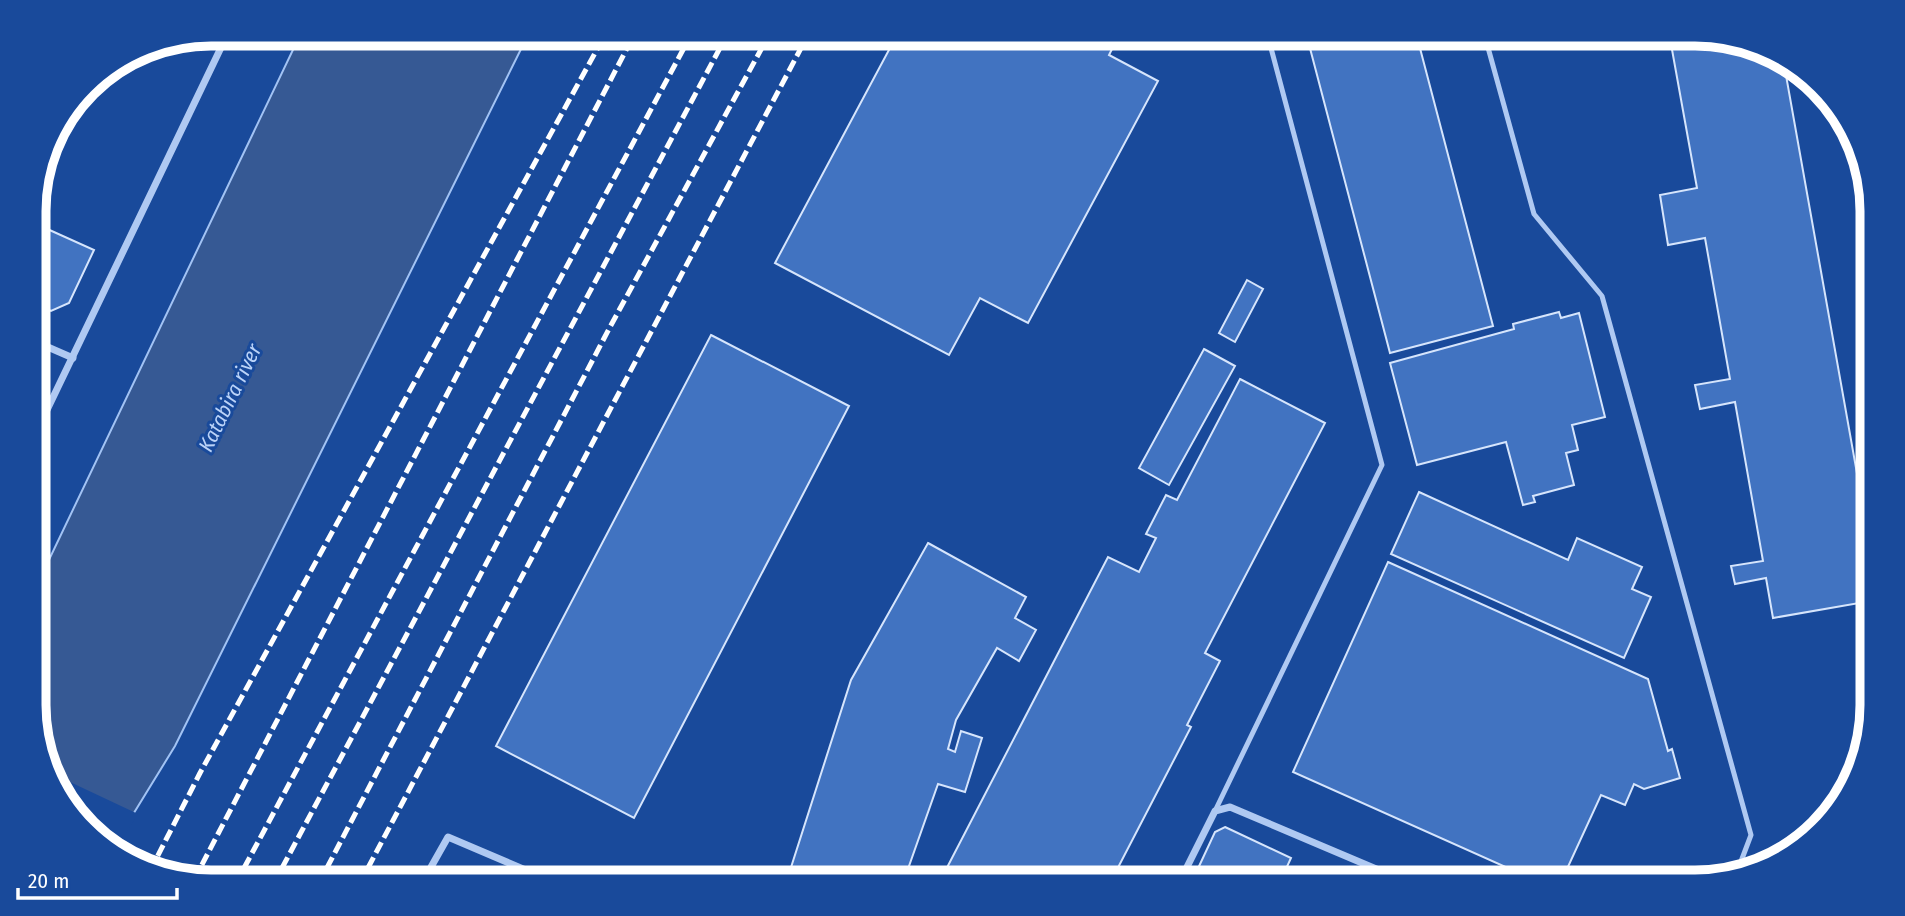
<svg xmlns="http://www.w3.org/2000/svg" width="1905" height="916" font-family="'Fira Sans Condensed',sans-serif">
<rect width="100%" height="100%" fill="#194a9b"/>
<polygon fill="#365994" stroke="#a2c3f4" stroke-width="2" points="301,33 529,33 175,746 113,847 70,813 35,729 35,589"/>
<polygon fill="#194a9b" points="53,774 138,814 116,849 70,813"/>
<g fill="#4173c1" stroke="#d6e5fc" stroke-width="2">
<polygon points="898,33 1120,33 1109,55 1158,81 1028,323 980,298 949,355 775,263"/>
<polygon points="1306,33 1416,33 1493,326 1390,353"/>
<polygon points="1669,33 1694,33 1763,47 1784,64 1871,552 1871,601 1773,618 1766,578 1735,584 1731,566 1763,561 1735,402 1700,409 1695,385 1730,379 1705,238 1668,245 1660,195 1697,188"/>
<polygon points="34,223 94,250 69,303 51,311 34,303"/>
<polygon points="1247,280 1263,289 1235,342 1219,333"/>
<polygon points="1559,312 1561,318 1579,313 1605,417 1572,425 1578,450 1566,453 1574,485 1533,496 1535,502 1523,505 1506,442 1417,465 1390,363 1514,329 1513,324"/>
<polygon points="711,335 849,406 634,818 496,746"/>
<polygon points="1204,349 1235,366 1169,485 1139,468"/>
<polygon points="1240,379 1325,423 1205,653 1220,661 1187,725 1191,727 1110,883 939,883 1108,557 1139,572 1156,538 1146,534 1166,495 1177,500"/>
<polygon points="1419,492 1568,560 1577,538 1642,567 1632,589 1651,597 1624,658 1391,554"/>
<polygon points="928,543 1026,597 1015,618 1036,630 1019,661 997,648 956,720 948,749 955,752 961,731 982,738 965,792 938,784 903,883 786,883 851,680"/>
<polygon points="1388,562 1648,679 1668,751 1672,749 1680,778 1644,789 1634,784 1625,805 1601,795 1561,882 1539,882 1293,772"/>
<polygon points="1225,827 1291,858 1280,882 1201,883 1202,880 1194,877 1215,832"/>
</g>
<g fill="none" stroke-linecap="round" stroke-linejoin="round">
<g stroke="#afc9f2" stroke-width="5">
<polyline points="1484,33 1534,214 1602,296 1751,835 1737,872"/>
<polyline points="1215,811 1382,465 1267,33"/>
</g>
<g stroke="#afc9f2" stroke-width="7">
<polyline points="34,341 73,358"/>
<polyline points="34,437 228,33"/>
<polyline points="422,883 448,837 556,883"/>
<polyline points="1179,883 1215,811 1230,807 1407,882"/>
</g>
<g stroke="#fff" stroke-width="5" stroke-dasharray="12 5" stroke-linecap="butt">
<polyline points="150,871 200,773 606,33"/>
<polyline points="194,880 635,33"/>
<polyline points="236,883 692,33"/>
<polyline points="274,883 728,33"/>
<polyline points="319,883 610,327 770,33"/>
<polyline points="360,883 809,33"/>
</g>
</g>
<g text-anchor="middle" stroke-width="6" stroke-linejoin="round" paint-order="stroke">
<g font-size="21" font-style="italic" fill="#bbd3f8" stroke="#194a9b">
<text transform="translate(230 398) rotate(-64)" y="7">Katabira river</text>
</g>
</g>
<path d="M0 0H1905V916H0ZM211 46H1695A165 165 0 0 1 1860 211V705A165 165 0 0 1 1695 870H211A165 165 0 0 1 46 705V211A165 165 0 0 1 211 46Z" fill="#194a9b" fill-rule="evenodd"/>
<path fill="none" stroke="#fff" stroke-width="9" d="M211 46H1695A165 165 0 0 1 1860 211V705A165 165 0 0 1 1695 870H211A165 165 0 0 1 46 705V211A165 165 0 0 1 211 46Z"/>
<path d="M18 888v10h159v-10" fill="none" stroke="#ffffff" stroke-width="3.5"/>
<text x="28" y="888" font-size="21" fill="#ffffff" stroke="#194a9b" stroke-width="5" paint-order="stroke">20 m</text>
</svg>
